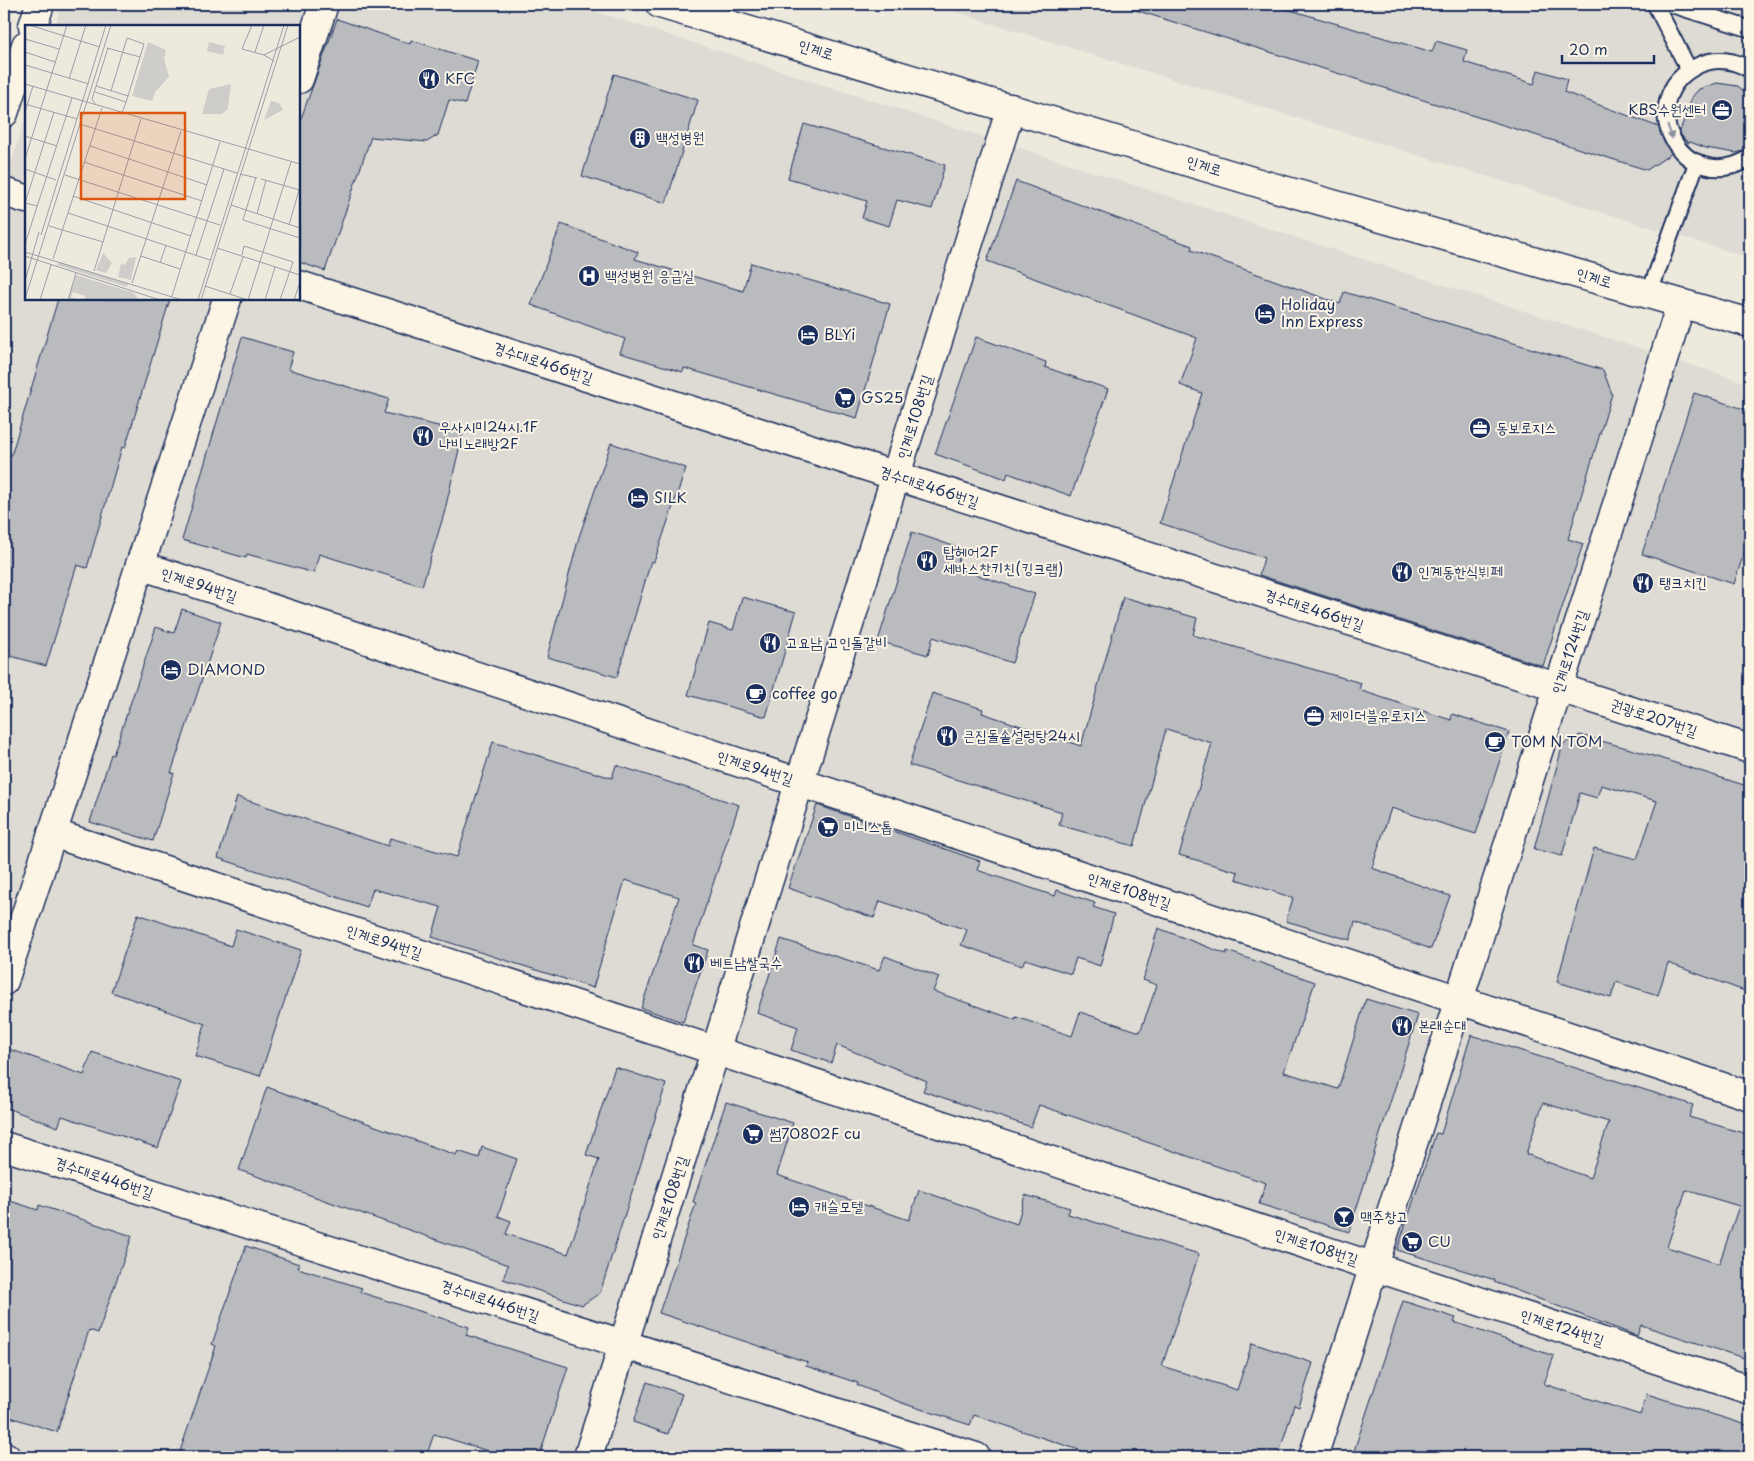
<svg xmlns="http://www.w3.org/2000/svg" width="1754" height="1461" font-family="'Playpen Sans','Poor Story',sans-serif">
<rect width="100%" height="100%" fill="#eee9dd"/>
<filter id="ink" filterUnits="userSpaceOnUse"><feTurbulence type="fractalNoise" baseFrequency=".02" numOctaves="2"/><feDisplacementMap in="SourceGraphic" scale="10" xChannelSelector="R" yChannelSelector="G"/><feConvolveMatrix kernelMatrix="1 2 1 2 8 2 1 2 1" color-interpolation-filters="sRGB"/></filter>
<g filter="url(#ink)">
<g fill="#dedbd4">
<polygon points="62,4 573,4 1750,384 1750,1457 4,1457 4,186 26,116 26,299 299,299 299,26 55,26"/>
<polygon points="929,4 1750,4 1750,258"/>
</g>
<g fill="#babbbe" stroke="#1b2f5e" fill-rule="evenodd">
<polygon points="1133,4 1270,4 1432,52 1436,41 1467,50 1464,62 1534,84 1538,70 1567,79 1564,92 1659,127 1664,142 1672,153 1647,170 1132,9"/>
<polygon points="337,19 410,44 411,40 478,61 465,104 449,100 438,135 427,142 371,137 325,271 299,262 299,124"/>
<polygon points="614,74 698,100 666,203 582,176"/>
<polygon points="1717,83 1738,86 1750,97 1750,149 1736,153 1706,148 1690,142 1688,143 1681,135 1680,131 1692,97 1699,89"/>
<polygon points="804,124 945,165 932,209 897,200 889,226 862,218 867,201 788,178"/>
<polygon points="1016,181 1192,246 1191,250 1340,304 1344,292 1603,370 1612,394 1568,539 1583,544 1543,666 1259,575 1264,558 1160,523 1202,393 1180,385 1197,338 987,261"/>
<polygon points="561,224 638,252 635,259 743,291 751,263 890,304 857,418 684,368 683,372 620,353 625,339 531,305"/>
<polygon points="58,299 170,299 125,448 122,447 87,568 77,565 46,666 4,654 4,468 7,455 11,456"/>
<polygon points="242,337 293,352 288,369 389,399 384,413 463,432 444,514 422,586 319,554 314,573 247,554 246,558 182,540"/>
<polygon points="976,337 1046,362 1045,367 1108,389 1071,496 1008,473 1006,479 935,454"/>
<polygon points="1694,393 1750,411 1750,534 1734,584 1642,554"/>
<polygon points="611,443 686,468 654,562 651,561 617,677 547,657 579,537"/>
<polygon points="912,532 962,549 956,568 1035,594 1012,663 933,637 928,655 878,641"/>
<polygon points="742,597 796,612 766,717 688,695 709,623 733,630"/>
<polygon points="1123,597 1197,618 1193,635 1361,683 1359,690 1451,720 1452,714 1509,732 1476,834 1391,808 1372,868 1450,896 1431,949 1355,922 1350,940 1286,921 1293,898 1236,879 1238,872 1179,855 1212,743 1166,729 1134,846 1059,825 1062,812 909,765 932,693 983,709 982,713 1081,746"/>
<polygon points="182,609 221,622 171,773 174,773 153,841 90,822 111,754 113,755 156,627 174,633"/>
<polygon points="1580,735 1641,752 1750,787 1750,993 1668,963 1658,995 1616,982 1611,998 1557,982 1594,848 1637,859 1657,801 1601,785 1597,798 1580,793 1562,856 1534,849 1563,744"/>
<polygon points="493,742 612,778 616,765 739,805 693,945 708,950 683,1022 641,1008 679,897 625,880 593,988 432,937 441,907 373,889 367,907 218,858 237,797 388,846 390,838 457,857"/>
<polygon points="817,805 980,861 977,870 1055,896 1057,890 1095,903 1093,907 1114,914 1100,966 1076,958 1071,974 1025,959 1022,966 961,945 967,930 880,901 874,918 788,888"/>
<polygon points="138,914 231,946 236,929 301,950 260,1076 195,1056 205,1024 111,992"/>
<polygon points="1158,928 1226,954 1227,951 1315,982 1284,1072 1338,1089 1366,999 1418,1015 1349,1232 1259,1204 1266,1183 1039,1105 1031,1127 923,1091 927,1081 837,1045 831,1063 791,1050 798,1027 757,1013 781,939 879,970 885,956 939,977 933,991 1016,1020 1016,1017 1072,1036 1080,1012 1140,1032 1157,985 1143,980"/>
<path d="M1471,1035L1693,1105L1689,1117L1750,1135V1360L1641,1325L1637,1336L1494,1282L1495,1280L1397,1250L1436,1133L1441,1134ZM1543,1103L1609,1122L1590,1178L1526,1154ZM1686,1190L1739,1206L1719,1264L1667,1247Z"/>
<polygon points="9,1049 84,1075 92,1052 181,1082 158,1148 62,1116 58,1127 4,1107 4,1065"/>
<polygon points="615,1067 666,1084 600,1293 582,1305 503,1279 508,1265 239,1170 267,1087 456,1155 458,1151 479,1158 482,1147 517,1159 498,1216 511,1221 506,1234 568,1254 599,1159 586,1155"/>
<polygon points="726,1102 793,1123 777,1175 909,1220 919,1190 1017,1224 1025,1195 1070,1208 1068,1214 1199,1254 1162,1366 1237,1390 1252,1343 1313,1363 1299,1407 1294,1405 1278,1457 1100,1457 974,1415 970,1425 902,1403 857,1385 858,1383 806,1366 807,1362 659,1313 696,1203 693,1202"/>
<polygon points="4,1199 38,1210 39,1205 132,1236 98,1333 89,1330 57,1432 4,1415"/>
<polygon points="246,1246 299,1264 298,1268 362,1288 360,1292 469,1327 466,1335 568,1367 539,1457 507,1457 434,1434 426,1457 178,1457 216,1346 212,1344"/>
<polygon points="1403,1301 1456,1318 1454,1322 1554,1356 1544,1384 1640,1415 1647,1394 1750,1426 1750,1457 1352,1457"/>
<polygon points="647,1382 682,1394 668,1434 633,1422"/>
</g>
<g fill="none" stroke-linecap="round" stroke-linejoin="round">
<g stroke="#1b2f5e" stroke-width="19">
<g id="service">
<polyline points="1655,4 1689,70"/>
<polyline points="1670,4 1750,29"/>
<path d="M1750,70C1735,60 1716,57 1699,65C1629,98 1682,199 1750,158"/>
<polyline points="1649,294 1697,162"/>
</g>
</g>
<g stroke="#1b2f5e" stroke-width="31">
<g id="minor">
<polyline points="299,79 324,4"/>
<polyline points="4,192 26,199"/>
<polyline points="299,285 1750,749"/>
<polyline points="140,565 1750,1096"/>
<polyline points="52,833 1750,1390"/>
<polyline points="4,981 227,299"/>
<polyline points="4,1146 976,1457"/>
<polyline points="4,1457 6,1457"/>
<polyline points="588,1457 1011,108"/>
<polyline points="1313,1457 1681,304"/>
</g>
</g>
<g stroke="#1b2f5e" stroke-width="31">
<polyline id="tertiary" points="660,4 1262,184 1750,323"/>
</g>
<g stroke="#1b2f5e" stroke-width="31">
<g id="primary">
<polyline points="33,26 40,4"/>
<polyline points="4,113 26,45"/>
</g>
</g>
<use href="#service" stroke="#fcf5e5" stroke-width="15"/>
<use href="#minor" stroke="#fcf5e5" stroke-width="28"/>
<use href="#tertiary" stroke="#fcf5e5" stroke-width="28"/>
<use href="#primary" stroke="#fcf5e5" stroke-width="28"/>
</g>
<defs><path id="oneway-solid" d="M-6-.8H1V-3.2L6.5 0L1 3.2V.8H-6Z" transform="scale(1.25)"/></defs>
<use fill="#8c92a2" href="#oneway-solid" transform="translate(1670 132) rotate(70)"/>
</g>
<defs>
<g id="restaurant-disc" transform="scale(1.125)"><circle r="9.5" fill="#1b2f5e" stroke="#fcf5e5"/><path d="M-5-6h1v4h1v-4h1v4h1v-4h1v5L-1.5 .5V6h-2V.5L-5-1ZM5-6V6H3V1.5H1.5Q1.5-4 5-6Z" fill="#fff"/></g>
<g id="office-disc" transform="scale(1.125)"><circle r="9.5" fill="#1b2f5e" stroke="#fcf5e5"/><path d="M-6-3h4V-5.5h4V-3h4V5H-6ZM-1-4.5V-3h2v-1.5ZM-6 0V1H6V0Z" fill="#fff"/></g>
<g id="building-disc" transform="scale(1.125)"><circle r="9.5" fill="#1b2f5e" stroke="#fcf5e5"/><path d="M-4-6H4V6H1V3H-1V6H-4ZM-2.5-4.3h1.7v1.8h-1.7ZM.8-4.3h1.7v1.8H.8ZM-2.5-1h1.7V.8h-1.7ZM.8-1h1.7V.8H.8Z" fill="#fff"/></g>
<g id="hospital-disc" transform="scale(1.125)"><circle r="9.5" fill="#1b2f5e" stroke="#fcf5e5"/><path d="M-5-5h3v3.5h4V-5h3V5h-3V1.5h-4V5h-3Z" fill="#fff"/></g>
<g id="hotel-disc" transform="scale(1.125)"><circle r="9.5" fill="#1b2f5e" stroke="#fcf5e5"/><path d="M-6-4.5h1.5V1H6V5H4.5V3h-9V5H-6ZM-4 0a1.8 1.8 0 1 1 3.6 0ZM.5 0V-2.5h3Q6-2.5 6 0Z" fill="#fff"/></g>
<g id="supermarket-disc" transform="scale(1.125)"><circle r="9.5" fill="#1b2f5e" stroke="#fcf5e5"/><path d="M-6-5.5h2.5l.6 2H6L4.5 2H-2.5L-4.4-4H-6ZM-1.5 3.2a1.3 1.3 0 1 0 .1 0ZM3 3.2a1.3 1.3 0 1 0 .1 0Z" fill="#fff"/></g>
<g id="cafe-disc" transform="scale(1.125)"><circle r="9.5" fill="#1b2f5e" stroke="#fcf5e5"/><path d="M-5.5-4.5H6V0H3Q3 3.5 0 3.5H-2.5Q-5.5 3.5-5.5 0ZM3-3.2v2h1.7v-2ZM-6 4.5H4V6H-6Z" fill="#fff"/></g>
<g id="bar-disc" transform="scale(1.125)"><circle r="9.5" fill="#1b2f5e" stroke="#fcf5e5"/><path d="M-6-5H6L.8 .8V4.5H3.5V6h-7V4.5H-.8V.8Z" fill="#fff"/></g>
</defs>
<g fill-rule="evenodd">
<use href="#restaurant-disc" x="429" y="79"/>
<use href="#office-disc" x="1722" y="110"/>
<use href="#building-disc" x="640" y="138"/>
<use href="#hospital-disc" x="589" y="276"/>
<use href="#hotel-disc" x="1265" y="314"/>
<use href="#hotel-disc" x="808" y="335"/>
<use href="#supermarket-disc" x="845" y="398"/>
<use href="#office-disc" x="1480" y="428"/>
<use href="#restaurant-disc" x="423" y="436"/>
<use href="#hotel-disc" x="638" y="498"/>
<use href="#restaurant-disc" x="927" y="561"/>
<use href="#restaurant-disc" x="1402" y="572"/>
<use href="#restaurant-disc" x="1643" y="583"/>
<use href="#restaurant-disc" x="770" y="643"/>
<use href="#hotel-disc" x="171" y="670"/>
<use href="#cafe-disc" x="756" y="694"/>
<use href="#office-disc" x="1314" y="716"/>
<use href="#restaurant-disc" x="947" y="736"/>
<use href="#cafe-disc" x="1495" y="742"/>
<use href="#supermarket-disc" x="828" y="827"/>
<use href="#restaurant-disc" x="694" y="963"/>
<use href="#restaurant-disc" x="1402" y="1026"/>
<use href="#supermarket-disc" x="753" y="1134"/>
<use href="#hotel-disc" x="799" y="1207"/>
<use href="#bar-disc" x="1344" y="1217"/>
<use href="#supermarket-disc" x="1412" y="1242"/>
</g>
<g text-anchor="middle" stroke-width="4" stroke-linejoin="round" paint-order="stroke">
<g font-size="15" fill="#1b2f5e" stroke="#fcf5e5">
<text transform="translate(816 50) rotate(17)" y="5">인계로</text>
<text transform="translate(1204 166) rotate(17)" y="5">인계로</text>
<text transform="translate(1594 278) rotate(16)" y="5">인계로</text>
<text transform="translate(543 363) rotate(18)" y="5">경수대로466번길</text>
<text transform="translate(915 417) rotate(-73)" y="5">인계로108번길</text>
<text transform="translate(929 487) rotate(18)" y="5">경수대로466번길</text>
<text transform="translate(199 585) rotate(18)" y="5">인계로94번길</text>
<text transform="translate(1314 610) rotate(18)" y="5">경수대로466번길</text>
<text transform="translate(1570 652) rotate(-72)" y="5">인계로124번길</text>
<text transform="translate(1654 718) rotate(18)" y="5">권광로207번길</text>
<text transform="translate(755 768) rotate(18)" y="5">인계로94번길</text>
<text transform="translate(1129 891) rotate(18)" y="5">인계로108번길</text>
<text transform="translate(384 942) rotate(18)" y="5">인계로94번길</text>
<text transform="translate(104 1178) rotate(18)" y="5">경수대로446번길</text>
<text transform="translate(670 1198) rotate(-72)" y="5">인계로108번길</text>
<text transform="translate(1316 1247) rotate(18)" y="5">인계로108번길</text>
<text transform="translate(490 1301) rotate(18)" y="5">경수대로446번길</text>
<text transform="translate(1562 1328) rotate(18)" y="5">인계로124번길</text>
</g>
<g font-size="15" fill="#1b2f5e" stroke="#fcf5e5" text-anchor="start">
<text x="445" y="84">KFC</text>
<text x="1706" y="115" text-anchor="end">KBS수원센터</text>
<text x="656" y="143">백성병원</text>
<text x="605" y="281">백성병원 응급실</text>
<text x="1281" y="310">Holiday<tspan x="1281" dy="17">Inn Express</tspan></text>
<text x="824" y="340">BLYi</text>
<text x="861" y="403">GS25</text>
<text x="439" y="432">우사시미24시.1F<tspan x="439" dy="17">나비노래방2F</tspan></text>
<text x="1496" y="433">동보로지스</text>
<text x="654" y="503">SILK</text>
<text x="943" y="557">탑헤어2F<tspan x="943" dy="17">세바스찬키친(킹크랩)</tspan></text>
<text x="1418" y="577">인계동한식뷔페</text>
<text x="1659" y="588">탱크치킨</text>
<text x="786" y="648">고요남 고인돌갈비</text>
<text x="187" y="675">DIAMOND</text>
<text x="772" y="699">coffee go</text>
<text x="1330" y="721">제이더블유로지스</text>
<text x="963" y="741">큰집돌솥설렁탕24시</text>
<text x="1511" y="747">TOM N TOM</text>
<text x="844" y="832">미니스톱</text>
<text x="710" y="968">베트남쌀국수</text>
<text x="1418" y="1031">본래순대</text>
<text x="769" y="1139">썸70802F cu</text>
<text x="815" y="1212">캐슬모텔</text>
<text x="1360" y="1222">맥주창고</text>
<text x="1428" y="1247">CU</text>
</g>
</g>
<g transform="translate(25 25)">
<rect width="275" height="275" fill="#eee9dd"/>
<path d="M123,17L141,25L139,34L144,52L130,67L127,76L107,71ZM184,17L200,21L198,30L182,26ZM206,59L203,84L197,89H177L184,64ZM246,76L254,78L258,85L239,95ZM78,228L87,238L81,248L71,245ZM111,232L106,255L93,252L96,239L100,240L104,233ZM34,237L103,259L102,262L32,240ZM51,250L109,268L114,275H59L60,271L48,267L46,272L54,275H43Z" fill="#cfcdca"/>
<path fill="none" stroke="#9a9faa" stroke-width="1" d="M4,0L75,22M227,0L217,24L239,30L249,36M0,14L34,24M82,23L115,32M0,27L30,37M230,27L239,0M239,30L275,12M0,40L64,59M44,54L61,0M0,59L275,139M71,61L103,71L101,77M86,66L102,13L119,19L103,71M70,67L101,77L97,88M0,79L52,94M71,80L67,74L83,23M0,87L8,61M55,99L212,148M0,111L32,121M65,121L182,160M0,134L42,0M59,137L177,176M0,144L31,155M215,149L232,153M40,150L195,200M231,152L218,195L275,213M236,154L275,165M48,171L166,211M206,180L275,203M12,181L0,178L29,87M43,188L185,235M232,189L241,155M264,200L274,165M24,201L78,217M16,210L81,0M0,219L47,73M192,223L275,250M0,227L157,275M171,230L199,144M217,230L219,221L268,237L255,275M0,231L135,275M116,231L155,244M28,234L77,83M135,238L141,220M69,246L116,94M0,256L14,207M107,258L156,106M180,261L223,275M205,269L218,232M147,271L195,117M0,274L86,0M15,275L26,240M43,275L51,248M173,275L259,0M176,275L263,0M223,275L266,137M240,275L250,242M269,275L275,257"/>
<path fill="#de5710" fill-opacity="0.15" stroke="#de5710" stroke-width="2.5" d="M56,88H160V174H56Z"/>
<rect width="275" height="275" fill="none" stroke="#1b2f5e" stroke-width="2.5"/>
</g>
<rect width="1754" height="1461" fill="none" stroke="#fcf5e5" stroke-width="20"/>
<rect x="10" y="10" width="1734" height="1441" fill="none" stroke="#1b2f5e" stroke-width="2" filter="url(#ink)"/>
<path d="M1562 55v8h92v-8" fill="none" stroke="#1b2f5e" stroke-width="2.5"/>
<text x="1569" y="55" font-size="15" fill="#1b2f5e" stroke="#fcf5e5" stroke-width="4" paint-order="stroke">20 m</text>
</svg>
